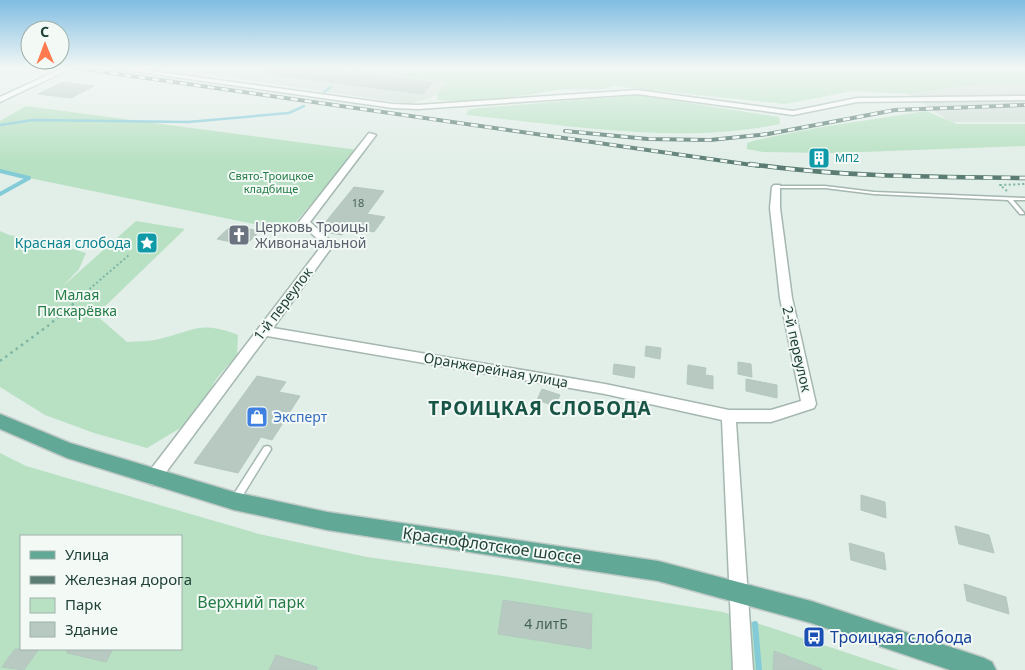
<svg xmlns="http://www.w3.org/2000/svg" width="1025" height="670" font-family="'Noto Sans',sans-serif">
<rect width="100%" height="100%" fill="#e2eee8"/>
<g fill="#d0ded7">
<polygon points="159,67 401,67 453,73 446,87 437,95 410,104"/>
<polygon points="1025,84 1025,122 951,122 909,94 963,86"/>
</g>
<g fill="#b8e1c3" fill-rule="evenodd">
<path d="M324,67H1025V84L963,86L909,94L853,91L785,104L613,86L605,89C587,90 568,88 550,91C513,98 475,103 438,100L437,95L448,82Z"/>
<path d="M638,95L779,117L780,124C679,145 567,125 466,115L468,110L479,108Z"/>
<polygon points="26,106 358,150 288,231 0,172 0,121"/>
<polygon points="926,111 957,124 1025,124 1025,146 833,153 763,152 747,149 747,143 756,140 816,128"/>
<path d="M136,221L185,229L96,315L127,342C137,341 149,342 159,339C195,331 200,320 238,335L237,355L217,378L203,401L182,427L147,448L94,433L45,415L0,387V231L9,235L49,242L86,253L79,269L62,287Z"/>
<path d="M0,453L26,466L259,534L367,557L503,576L723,612L899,670H0ZM21,536H181V649H21Z"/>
</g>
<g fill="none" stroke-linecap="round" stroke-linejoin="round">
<g stroke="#84cbd8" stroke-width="2.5">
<polyline points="349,75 361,67"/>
<polyline points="324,92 331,87"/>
<polyline points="0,125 33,120 188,122 289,113 304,106"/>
</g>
<polyline stroke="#84cbd8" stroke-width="4" points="0,171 29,178 0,194"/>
<polyline stroke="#84cbd8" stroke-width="6" points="755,624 759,670"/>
</g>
<g fill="#b7c9c1" stroke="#b3c8bf">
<polygon points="267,67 301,67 433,82 423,94 266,74"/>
<polygon points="63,82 94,86 71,98 38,94"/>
<polygon points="354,187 384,191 367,214 385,217 374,232 348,227 342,235 324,232 320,229"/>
<polygon points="231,226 260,231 246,245 217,239"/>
<polygon points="646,346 661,348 660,359 645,356"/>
<polygon points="738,362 751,364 752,377 738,374"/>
<polygon points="614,364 635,367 634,378 613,374"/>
<polygon points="688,365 706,368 705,375 713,376 713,389 687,384"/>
<polygon points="257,376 286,382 279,392 300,396 272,440 261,437 238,473 194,463"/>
<polygon points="746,379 777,385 777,398 746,391"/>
<polygon points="542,389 560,395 555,406 537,400"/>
<polygon points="861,495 885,502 886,518 861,510"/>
<polygon points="955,526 989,535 994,553 959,544"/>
<polygon points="849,543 884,553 886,570 851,560"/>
<polygon points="964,584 1006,597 1009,614 967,601"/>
<polygon points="503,600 592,614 591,649 498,634"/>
<polygon points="15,649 39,649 24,670 2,667"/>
<polygon points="67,649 113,649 106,662 67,653"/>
<polygon points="774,651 822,669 822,670 773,670"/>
<polygon points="276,655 317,667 317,670 269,670"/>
</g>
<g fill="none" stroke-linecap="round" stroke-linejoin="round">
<g stroke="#a4b7b0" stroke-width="3">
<g id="service">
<polygon points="775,186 825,186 874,192 1025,198 1025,200 1013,200 1024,213 1024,214 1020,214 1008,200 874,194 825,188 777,188 775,187"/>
<polygon points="267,446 270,447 271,449 270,451 238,503 235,504 232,503 231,500 232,497 264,447"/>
</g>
</g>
<g stroke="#a4b7b0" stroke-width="3">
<g id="minor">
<polygon points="65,67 74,67 0,102 0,97"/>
<polygon points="104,67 122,67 393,104 418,105 637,90 793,111 857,98 1025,96 1025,100 857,102 793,115 637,94 418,109 393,108"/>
<polygon points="369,133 376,135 310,222 334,244 273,328 605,384 729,410 771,410 801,401 780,298 770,208 772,187 774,185 780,185 780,208 792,298 816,404 814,408 771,422 736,422 753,670 733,670 722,420 605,394 267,336 158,483 153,485 148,483 145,478 148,473 323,244 299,222"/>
</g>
</g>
<g stroke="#c1cac7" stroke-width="3">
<polygon id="primary" points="0,414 70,443 234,492 327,512 658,561 811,601 984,658 992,662 996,670 950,670 811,623 658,581 327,530 234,510 67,458 0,429"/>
</g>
<g stroke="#7fb5a4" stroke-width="2" stroke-dasharray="2 2.5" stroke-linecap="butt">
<polyline points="1007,191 1000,185 1025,184"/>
<polyline points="86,292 129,255"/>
</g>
<polyline stroke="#7fb5a4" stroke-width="2.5" stroke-dasharray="2.5 4" stroke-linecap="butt" points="0,361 49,325 88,291"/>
<use href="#service" fill="#fff" fill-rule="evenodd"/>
<use href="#minor" fill="#fff" fill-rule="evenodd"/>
<use href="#primary" fill="#62a896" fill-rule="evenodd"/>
<g stroke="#5a7c73" stroke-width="4">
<g id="rail-far1">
<polyline points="69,67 759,166"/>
<polyline points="565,131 648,139 710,140 768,134 895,110 1025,105"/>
</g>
</g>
<g stroke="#5a7c73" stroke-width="4.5">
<path id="rail" d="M750,164C841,177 933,177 1025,178"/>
</g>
<use href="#rail-far1" stroke="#f3faf6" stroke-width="2.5" stroke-dasharray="7" stroke-linecap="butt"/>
<use href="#rail" stroke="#f3faf6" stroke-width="3" stroke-dasharray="9" stroke-linecap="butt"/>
</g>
<linearGradient id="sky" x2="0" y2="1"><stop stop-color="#80bde2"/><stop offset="0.42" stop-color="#f2f7f5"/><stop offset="1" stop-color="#f2f7f5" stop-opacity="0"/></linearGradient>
<rect width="1025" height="161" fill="url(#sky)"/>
<defs>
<g id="building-square" transform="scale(1.125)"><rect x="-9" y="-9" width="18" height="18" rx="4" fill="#0f9aa8" stroke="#f3faf6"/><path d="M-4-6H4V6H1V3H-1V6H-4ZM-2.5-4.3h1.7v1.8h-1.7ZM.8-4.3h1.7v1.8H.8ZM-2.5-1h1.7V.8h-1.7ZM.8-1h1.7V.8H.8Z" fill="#fff"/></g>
<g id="church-square" transform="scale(1.125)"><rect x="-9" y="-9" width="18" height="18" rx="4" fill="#6b7280" stroke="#f3faf6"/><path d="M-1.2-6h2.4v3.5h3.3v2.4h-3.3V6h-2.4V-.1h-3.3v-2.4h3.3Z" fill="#fff"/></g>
<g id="sight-square" transform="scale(1.125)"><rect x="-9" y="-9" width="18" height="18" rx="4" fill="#0f9aa8" stroke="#f3faf6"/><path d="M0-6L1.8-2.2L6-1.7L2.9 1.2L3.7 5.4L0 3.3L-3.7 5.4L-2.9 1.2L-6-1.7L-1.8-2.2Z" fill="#fff"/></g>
<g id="shop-square" transform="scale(1.125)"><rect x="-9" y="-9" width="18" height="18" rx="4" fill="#3f7fe0" stroke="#f3faf6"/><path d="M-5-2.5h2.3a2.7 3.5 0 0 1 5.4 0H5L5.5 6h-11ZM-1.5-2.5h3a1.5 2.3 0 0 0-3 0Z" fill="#fff"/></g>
<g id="bus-square" transform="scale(1.125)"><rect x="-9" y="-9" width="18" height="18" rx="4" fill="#1a4fb4" stroke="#f3faf6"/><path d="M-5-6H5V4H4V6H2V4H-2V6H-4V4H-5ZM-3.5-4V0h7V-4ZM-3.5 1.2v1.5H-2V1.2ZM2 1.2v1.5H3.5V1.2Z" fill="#fff"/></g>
</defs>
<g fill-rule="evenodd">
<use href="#building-square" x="819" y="158"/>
<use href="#church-square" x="239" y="235"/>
<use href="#sight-square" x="147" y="243"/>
<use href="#shop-square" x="257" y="417"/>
<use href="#bus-square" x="814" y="637"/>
</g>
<g text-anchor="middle" stroke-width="4" stroke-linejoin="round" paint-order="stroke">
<g font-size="11" fill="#0d838f" stroke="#f3faf6" text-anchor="start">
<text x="835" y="162">МП2</text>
</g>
<g font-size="11" fill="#257c47" stroke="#f3faf6">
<text x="271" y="180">Свято-Троицкое<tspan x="271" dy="13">кладбище</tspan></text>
</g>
<g font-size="11" fill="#46635a">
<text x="358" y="207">18</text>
</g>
<g font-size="14" fill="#5b616d" stroke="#f3faf6" text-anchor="start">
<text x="255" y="232">Церковь Троицы<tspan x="255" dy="16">Живоначальной</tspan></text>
</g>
<g font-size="14" fill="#0d838f" stroke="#f3faf6" text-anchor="end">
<text x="131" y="248">Красная слобода</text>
</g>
<g font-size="14" fill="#257c47" stroke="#f3faf6">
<text x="77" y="300">Малая<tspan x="77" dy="16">Пискарёвка</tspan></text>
</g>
<g font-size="14" fill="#204138" stroke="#f3faf6">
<text transform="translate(283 304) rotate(-53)" y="5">1-й переулок</text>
<text transform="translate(797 349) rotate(77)" y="5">2-й переулок</text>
<text transform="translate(496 370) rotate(10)" y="5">Оранжерейная улица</text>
</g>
<g font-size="14" fill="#366cbe" stroke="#f3faf6" text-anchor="start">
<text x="273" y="422">Эксперт</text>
</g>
<g font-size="14" fill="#46635a">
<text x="546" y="629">4 литБ</text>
</g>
<g font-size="16" fill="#204138" stroke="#f3faf6">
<text transform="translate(492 545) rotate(8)" y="6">Краснофлотское шоссе</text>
</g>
<g font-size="16" fill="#257c47" stroke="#f3faf6">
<text x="251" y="608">Верхний парк</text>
</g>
<g font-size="16" fill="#164399" stroke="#f3faf6" text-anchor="start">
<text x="830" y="643">Троицкая слобода</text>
</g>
<g font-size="19" font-weight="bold" letter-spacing="1" fill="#195546" stroke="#f3faf6">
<text x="540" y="415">ТРОИЦКАЯ СЛОБОДА</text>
</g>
</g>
<rect x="20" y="535" width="162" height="115" fill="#f3faf6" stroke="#9fb0aa"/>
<rect x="30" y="551" width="25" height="8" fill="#62a896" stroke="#9fb0aa"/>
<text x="65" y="560" font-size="15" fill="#204138">Улица</text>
<rect x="30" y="576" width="25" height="8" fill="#5a7c73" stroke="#9fb0aa"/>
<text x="65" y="585" font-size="15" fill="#204138">Железная дорога</text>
<rect x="30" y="598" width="25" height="15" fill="#b8e1c3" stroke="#9fb0aa"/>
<text x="65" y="610" font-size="15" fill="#204138">Парк</text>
<rect x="30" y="622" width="25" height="15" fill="#b7c9c1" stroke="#9fb0aa"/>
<text x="65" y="635" font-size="15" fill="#204138">Здание</text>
<g transform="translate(45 45) rotate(359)"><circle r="24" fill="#f3faf6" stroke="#9fb0aa"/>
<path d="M0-4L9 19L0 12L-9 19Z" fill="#ff7a4e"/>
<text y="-8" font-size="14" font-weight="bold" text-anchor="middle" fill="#204138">С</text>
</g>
</svg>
